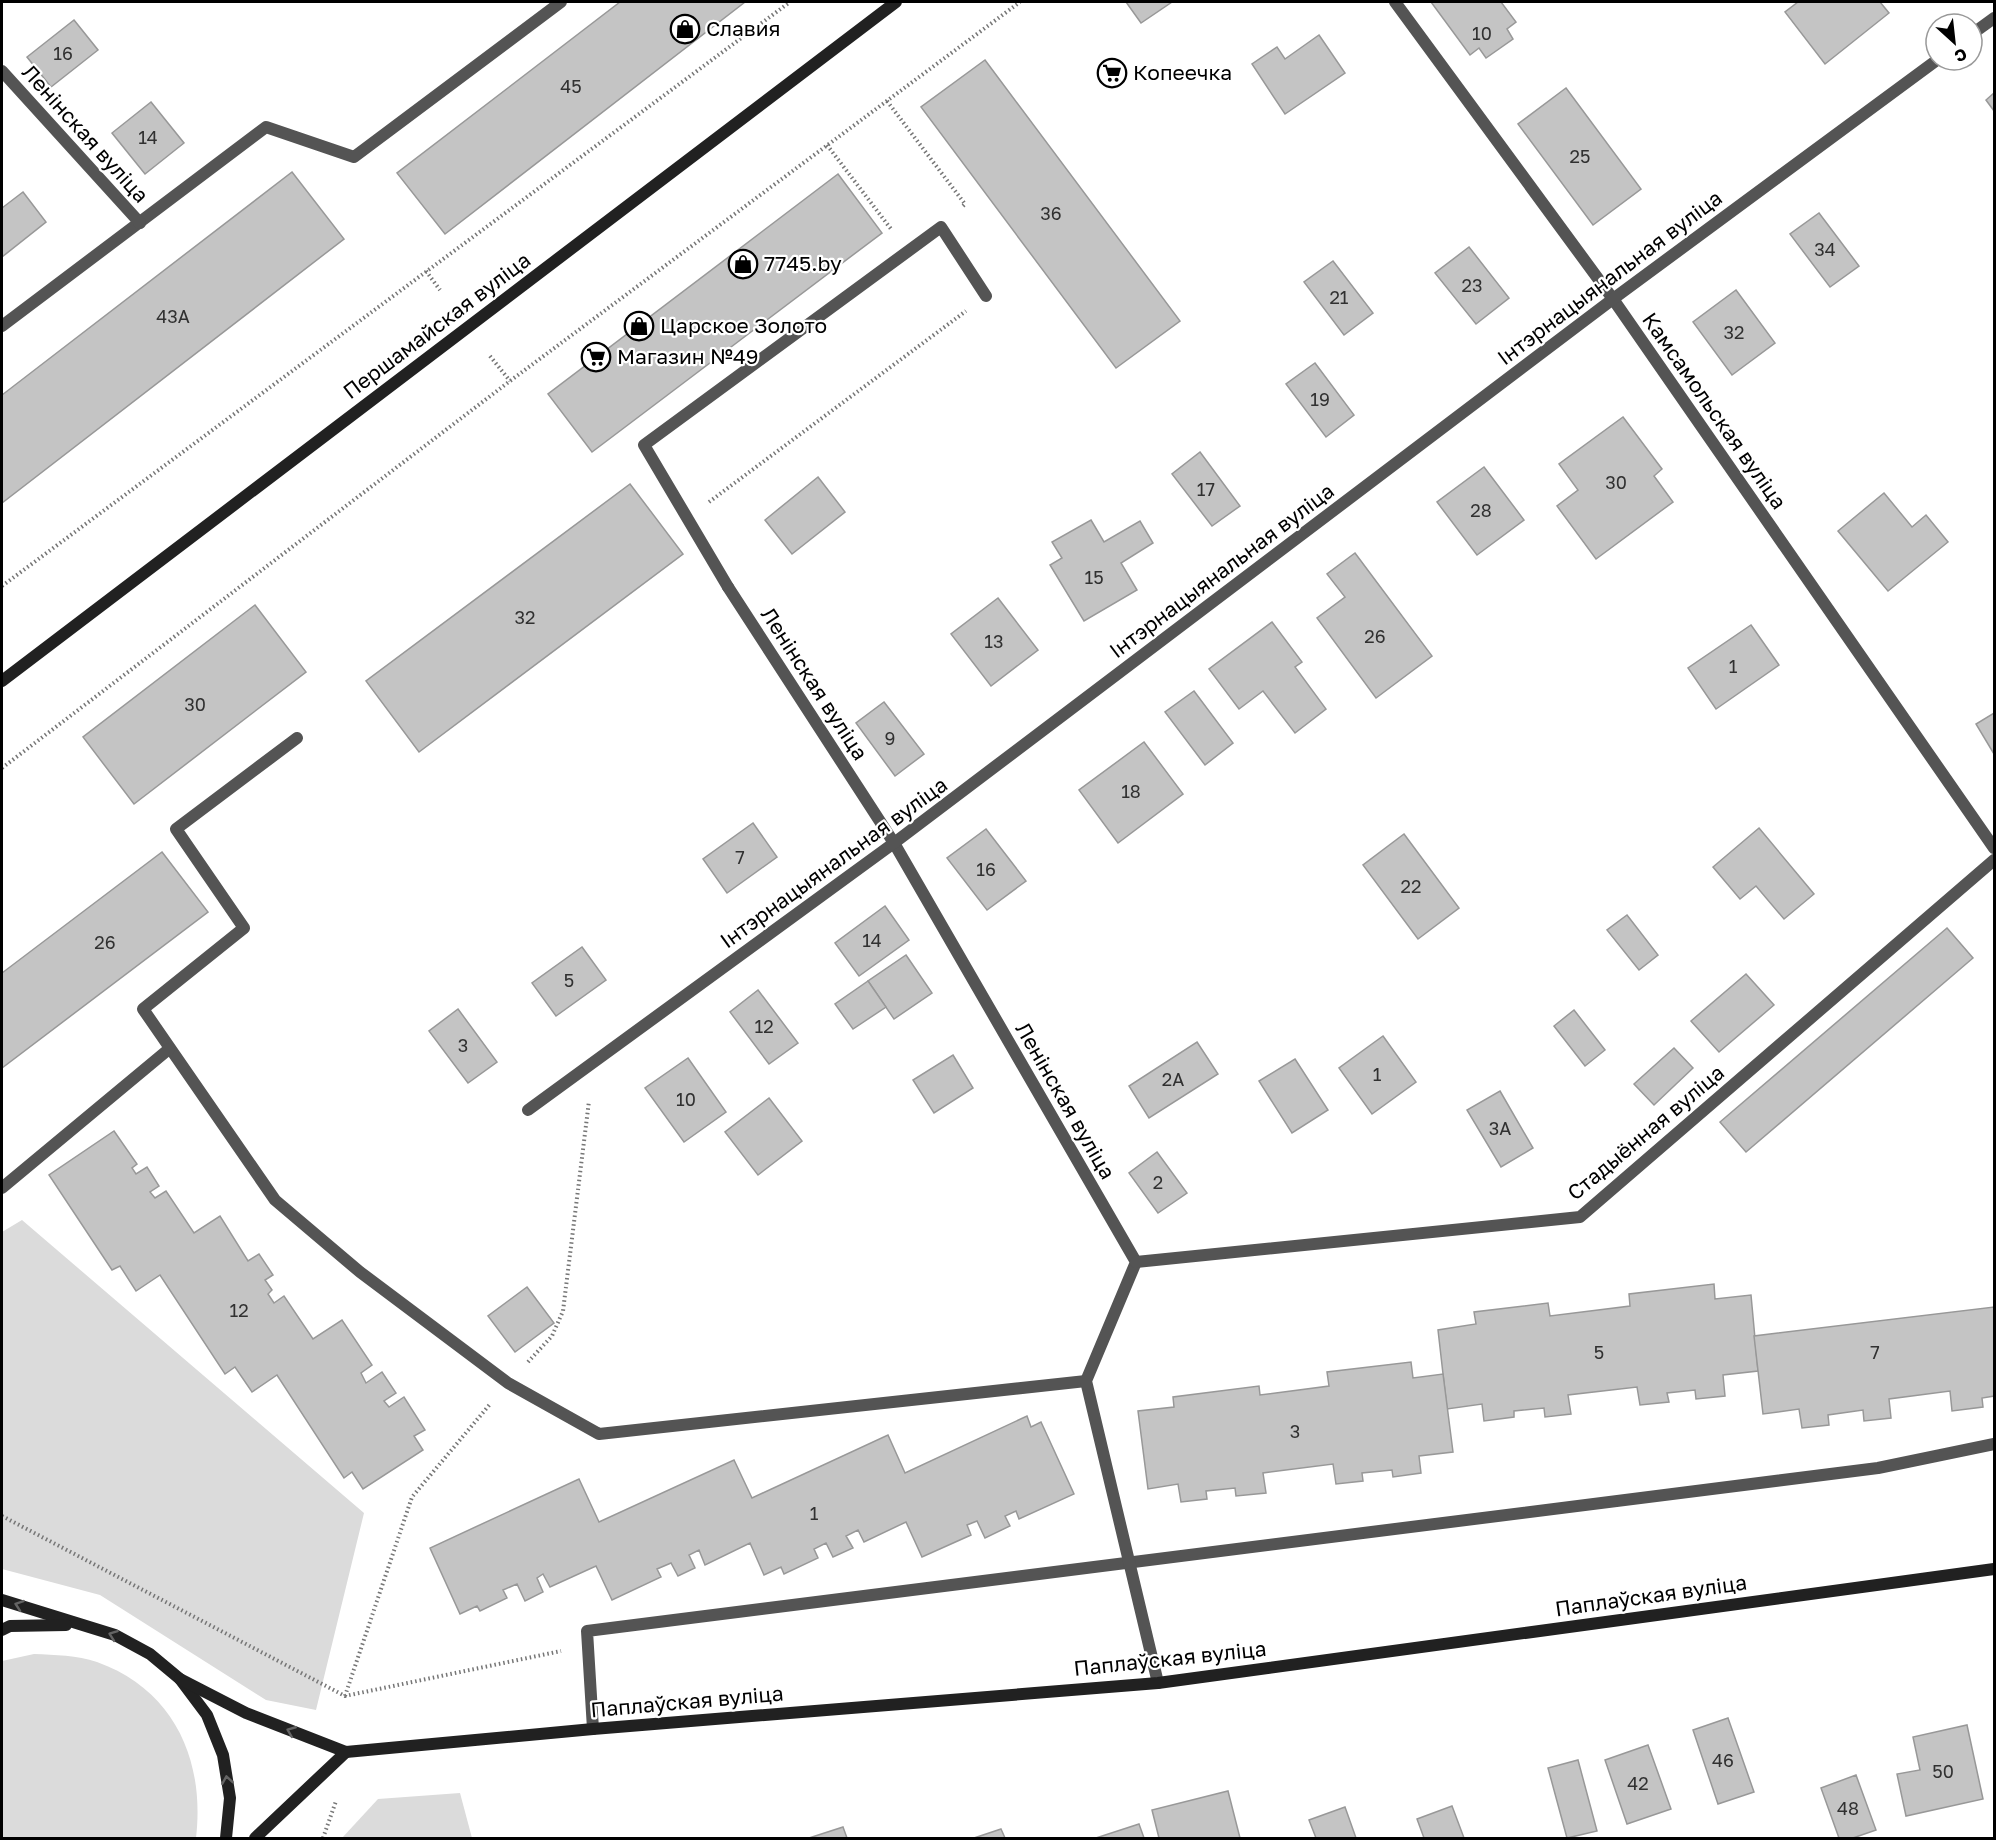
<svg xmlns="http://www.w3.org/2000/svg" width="1996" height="1840" font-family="'Golos Text',sans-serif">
<rect width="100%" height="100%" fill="#fff"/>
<g fill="#dbdbdb">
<polygon points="22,1220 364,1513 316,1710 266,1700 100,1595 2,1569 2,1232"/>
<path d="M34,1654C55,1655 77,1655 97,1662C175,1690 205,1761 196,1838H2V1661Z"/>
<polygon points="460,1793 472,1838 342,1838 378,1799"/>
</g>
<g fill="#c4c4c4" stroke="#989898" stroke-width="1.5">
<polygon points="620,2 745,2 445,234 397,173"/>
<polygon points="1126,2 1172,2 1141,23"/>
<polygon points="1431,2 1501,2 1516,22 1507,29 1513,39 1486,58 1479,48 1470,55"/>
<polygon points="1798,2 1880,2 1889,13 1825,64 1785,12"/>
<polygon points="74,20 98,50 51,87 27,57"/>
<polygon points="1319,35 1345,73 1285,114 1252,64 1277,47 1285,59"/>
<polygon points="985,60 1180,321 1116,368 921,107"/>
<polygon points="1566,88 1641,189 1593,225 1518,124"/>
<polygon points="1994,93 1994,111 1986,100"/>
<polygon points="151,102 184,143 145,174 112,133"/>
<polygon points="292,172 344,239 2,503 2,395"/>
<polygon points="838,174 882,233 592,452 548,394"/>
<polygon points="23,192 46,222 2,257 2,208"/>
<polygon points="1819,213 1859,266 1830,287 1790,234"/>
<polygon points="1469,247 1509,298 1476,324 1435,273"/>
<polygon points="1333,261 1373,313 1344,335 1304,282"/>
<polygon points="1736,290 1775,343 1732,375 1693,322"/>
<polygon points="1315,363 1354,415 1326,437 1286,384"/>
<polygon points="1623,417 1662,469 1654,476 1673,502 1596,559 1557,506 1578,490 1559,464"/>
<polygon points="1200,452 1240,506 1212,526 1172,474"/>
<polygon points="1484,467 1524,520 1477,555 1437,502"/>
<polygon points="818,477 845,512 792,554 765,520"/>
<polygon points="630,484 683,554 419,752 366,681"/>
<polygon points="1884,493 1912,527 1926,515 1948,542 1888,591 1838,531"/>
<polygon points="1091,520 1104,542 1140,521 1153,543 1121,563 1137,590 1084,621 1050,565 1062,558 1052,542"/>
<polygon points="1355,553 1432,656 1376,698 1317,618 1345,597 1327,574"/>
<polygon points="998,598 1038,650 991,686 951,634"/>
<polygon points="255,605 306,672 134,804 83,737"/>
<polygon points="1272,622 1302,662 1295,667 1326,709 1295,733 1263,691 1239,709 1209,669"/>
<polygon points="1751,625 1779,665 1716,709 1688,668"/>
<polygon points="1194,691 1233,743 1205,765 1165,712"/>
<polygon points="884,702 924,754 895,776 856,723"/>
<polygon points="1994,713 1994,754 1976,724"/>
<polygon points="1144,742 1183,794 1118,843 1079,790"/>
<polygon points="753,823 777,857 727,893 703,859"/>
<polygon points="1759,828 1814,894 1784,919 1756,886 1740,899 1713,867"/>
<polygon points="986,829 1026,881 987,910 947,858"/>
<polygon points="1404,834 1459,908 1418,939 1363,865"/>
<polygon points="162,852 208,912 2,1068 2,973"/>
<polygon points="885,906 909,940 859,976 835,943"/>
<polygon points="1627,915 1658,955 1639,970 1607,930"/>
<polygon points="1947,928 1973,958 1746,1152 1720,1122"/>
<polygon points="582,947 606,980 556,1016 532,983"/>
<polygon points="906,955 932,993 894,1019 868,981"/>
<polygon points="1746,974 1774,1005 1719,1052 1691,1021"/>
<polygon points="868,981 886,1007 853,1029 835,1004"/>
<polygon points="758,990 798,1043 769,1064 730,1012"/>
<polygon points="458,1009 497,1062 468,1083 429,1031"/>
<polygon points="1574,1010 1605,1050 1585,1066 1554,1026"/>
<polygon points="1383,1036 1416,1082 1372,1114 1339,1068"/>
<polygon points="1197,1042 1218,1074 1149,1118 1129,1086"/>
<polygon points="1674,1048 1693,1068 1654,1105 1634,1084"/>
<polygon points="953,1055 973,1088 934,1113 913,1080"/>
<polygon points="688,1058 726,1112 684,1142 645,1088"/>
<polygon points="1295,1059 1328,1110 1292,1133 1259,1081"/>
<polygon points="1500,1091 1533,1148 1501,1167 1467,1110"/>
<polygon points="769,1098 802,1141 758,1175 725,1132"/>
<polygon points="114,1131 137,1164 132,1168 136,1174 147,1167 159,1186 150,1192 155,1198 166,1191 194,1233 220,1216 248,1261 259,1254 273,1275 265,1280 272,1290 268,1294 274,1303 284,1296 313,1339 342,1320 372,1365 361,1373 366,1383 382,1372 396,1393 384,1401 389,1407 404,1397 425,1430 414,1436 423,1450 363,1489 352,1472 344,1478 277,1375 252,1392 235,1367 225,1374 160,1275 136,1291 120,1266 112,1270 49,1175"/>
<polygon points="1157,1152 1187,1193 1158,1213 1129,1173"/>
<polygon points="1714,1284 1715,1299 1751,1295 1758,1371 1723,1375 1725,1396 1696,1399 1695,1390 1667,1393 1669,1402 1640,1405 1637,1387 1568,1395 1571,1414 1545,1417 1544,1408 1514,1411 1514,1417 1484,1421 1482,1404 1447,1409 1438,1330 1476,1324 1474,1312 1548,1303 1550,1316 1630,1306 1629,1294"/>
<polygon points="527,1287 554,1323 515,1352 488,1316"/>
<polygon points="1994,1307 1994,1396 1982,1398 1983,1407 1952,1411 1950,1391 1889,1399 1891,1418 1864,1421 1863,1410 1828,1415 1829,1425 1802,1428 1799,1409 1763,1414 1754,1336"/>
<polygon points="1411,1362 1413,1378 1443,1374 1453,1452 1419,1456 1421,1473 1393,1477 1392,1470 1362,1473 1363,1481 1336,1484 1333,1464 1263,1473 1266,1493 1236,1496 1235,1488 1206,1491 1207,1499 1181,1502 1178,1484 1148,1489 1138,1411 1174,1407 1173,1397 1259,1386 1260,1395 1329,1386 1327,1372"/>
<polygon points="1027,1416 1031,1427 1041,1422 1074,1494 1019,1519 1016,1511 1005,1516 1010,1526 985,1538 977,1521 967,1525 971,1535 922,1557 906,1522 864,1542 858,1530 846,1536 853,1548 833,1557 826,1543 814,1549 818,1558 784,1574 781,1567 764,1575 750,1543 705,1565 699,1550 689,1555 695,1568 678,1576 671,1563 657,1569 661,1577 612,1600 596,1566 550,1587 543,1574 537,1578 543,1592 525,1601 517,1584 503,1590 507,1598 480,1611 477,1606 460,1614 430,1548 579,1479 599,1522 734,1460 752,1498 888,1435 905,1473"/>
<polygon points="1728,1718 1754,1792 1718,1804 1693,1730"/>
<polygon points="1967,1725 1983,1799 1906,1816 1897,1774 1920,1770 1913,1737"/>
<polygon points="1648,1745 1671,1809 1627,1824 1605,1760"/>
<polygon points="1578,1760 1597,1831 1567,1838 1548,1768"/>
<polygon points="1856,1775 1876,1830 1853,1838 1839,1838 1821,1788"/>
<polygon points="1228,1791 1240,1838 1159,1838 1152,1810"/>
<polygon points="1452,1806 1464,1838 1424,1838 1417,1819"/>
<polygon points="1345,1807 1356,1838 1316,1838 1309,1820"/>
<polygon points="1139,1824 1144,1838 1096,1838"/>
<polygon points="843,1827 847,1838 809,1838"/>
<polygon points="1001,1829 1005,1838 974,1838"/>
</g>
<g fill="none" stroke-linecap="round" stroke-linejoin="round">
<g stroke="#767676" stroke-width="4" stroke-dasharray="1.5 3" stroke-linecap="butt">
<polyline points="887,101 965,204 961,208"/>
<polyline points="827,145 891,229"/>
<polyline points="426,271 440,290"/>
<polyline points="490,356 510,381"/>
<polyline points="709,502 966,311"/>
<polyline points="2,586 790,2"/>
<polyline points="2,768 510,381 1020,2"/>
<polyline points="528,1362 552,1336 563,1311 589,1101"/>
<polyline points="2,1516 345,1696 561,1651"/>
<polyline points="345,1696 412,1497 491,1403"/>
<polyline points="323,1838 336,1801"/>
</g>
<g stroke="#545454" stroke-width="12">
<polyline points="2,326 266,127 354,157 561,2"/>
<polyline points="728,587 644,445 941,227 986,296"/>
<polyline points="297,738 176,829 244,928 143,1009 275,1200 360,1272 508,1383 599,1434 1086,1381"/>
<polyline points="2,1188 169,1049"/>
<polyline points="593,1729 587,1631 1878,1468 1994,1444"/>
</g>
<g stroke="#545454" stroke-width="12">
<polyline points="1395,2 1613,299 1994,848"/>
<polyline points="1972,34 1994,18"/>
<polyline points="2,71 140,223"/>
<polyline points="728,587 894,843 1136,1262 1086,1381 1158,1683"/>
<polyline points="528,1110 894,843 1613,299 1937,60"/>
<polyline points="1136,1262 1580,1217 1994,860"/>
</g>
<g stroke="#212121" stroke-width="12">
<polyline points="2,681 896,2"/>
<polyline points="2,1600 115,1635 150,1654 180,1679 207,1715 223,1755 230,1798 226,1838"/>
<polyline points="2,1630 10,1626 66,1625"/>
<polyline points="180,1679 246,1713 346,1752 593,1729 1158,1683 1994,1569"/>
<polyline points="255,1838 346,1752"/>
</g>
</g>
<defs><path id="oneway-chevron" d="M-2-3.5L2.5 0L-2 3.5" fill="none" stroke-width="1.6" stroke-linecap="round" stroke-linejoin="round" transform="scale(1.5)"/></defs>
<g stroke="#646464">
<use href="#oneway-chevron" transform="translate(19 1605) rotate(-161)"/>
<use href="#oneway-chevron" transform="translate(113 1635) rotate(-160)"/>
<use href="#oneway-chevron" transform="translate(291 1731) rotate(-158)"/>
<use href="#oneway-chevron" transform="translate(227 1780) rotate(-99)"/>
</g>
<defs>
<g id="shop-ring" transform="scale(1.5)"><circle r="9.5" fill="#fff" stroke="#000" stroke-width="1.5"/><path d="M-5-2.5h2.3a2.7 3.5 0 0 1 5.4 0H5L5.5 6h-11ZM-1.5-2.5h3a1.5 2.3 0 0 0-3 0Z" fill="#000"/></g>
<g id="supermarket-ring" transform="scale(1.5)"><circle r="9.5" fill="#fff" stroke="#000" stroke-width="1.5"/><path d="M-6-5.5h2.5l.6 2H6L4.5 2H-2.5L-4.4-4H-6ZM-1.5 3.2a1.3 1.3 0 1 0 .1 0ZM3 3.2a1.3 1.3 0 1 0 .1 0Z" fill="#000"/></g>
</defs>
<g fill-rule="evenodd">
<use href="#shop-ring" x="685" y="29"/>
<use href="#supermarket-ring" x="1112" y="73"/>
<use href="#shop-ring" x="743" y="264"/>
<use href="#shop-ring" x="639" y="326"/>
<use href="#supermarket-ring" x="596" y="357"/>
</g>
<g text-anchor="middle" stroke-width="4.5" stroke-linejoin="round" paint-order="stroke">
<g font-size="18" fill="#313131">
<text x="1482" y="40">10</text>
<text x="63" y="60">16</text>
<text x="571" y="93">45</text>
<text x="148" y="144">14</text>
<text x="1580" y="163">25</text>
<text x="1051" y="220">36</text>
<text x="1825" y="256">34</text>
<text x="1472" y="292">23</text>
<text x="1339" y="304">21</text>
<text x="173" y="323">43А</text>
<text x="1734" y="339">32</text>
<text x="1320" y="406">19</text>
<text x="1616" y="489">30</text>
<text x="1206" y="496">17</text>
<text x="1481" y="517">28</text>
<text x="1094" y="584">15</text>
<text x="525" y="624">32</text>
<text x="1375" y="643">26</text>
<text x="994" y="648">13</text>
<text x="1733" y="673">1</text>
<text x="195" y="711">30</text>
<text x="890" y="745">9</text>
<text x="1131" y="798">18</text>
<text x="740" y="864">7</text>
<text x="986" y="876">16</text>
<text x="1411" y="893">22</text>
<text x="872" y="947">14</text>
<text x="105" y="949">26</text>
<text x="569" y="987">5</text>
<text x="764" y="1033">12</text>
<text x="463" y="1052">3</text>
<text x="1377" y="1081">1</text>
<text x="1173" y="1086">2А</text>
<text x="686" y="1106">10</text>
<text x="1500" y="1135">3А</text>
<text x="1158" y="1189">2</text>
<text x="239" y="1317">12</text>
<text x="1599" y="1359">5</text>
<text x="1875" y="1359">7</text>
<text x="1295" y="1438">3</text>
<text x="814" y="1520">1</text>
<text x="1723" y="1767">46</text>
<text x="1943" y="1778">50</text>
<text x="1638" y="1790">42</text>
<text x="1848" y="1815">48</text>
</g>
<g font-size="21" fill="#000" stroke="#fff" text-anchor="start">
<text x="706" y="36">Славия</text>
<text x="1133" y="80">Копеечка</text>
<text x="764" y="271">7745.by</text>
<text x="660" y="333">Царское Золото</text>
<text x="617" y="364">Магазин №49</text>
</g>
<g font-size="21" fill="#000" stroke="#fff">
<text transform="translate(85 134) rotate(48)" y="7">Ленінская вуліца</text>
<text transform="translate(1610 278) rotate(-37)" y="7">Інтэрнацыянальная вуліца</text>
<text transform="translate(437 326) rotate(-37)" y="7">Першамайская вуліца</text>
<text transform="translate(1714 411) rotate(55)" y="7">Камсамольская вуліца</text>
<text transform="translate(1222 571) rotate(-37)" y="7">Інтэрнацыянальная вуліца</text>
<text transform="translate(814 684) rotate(57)" y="7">Ленінская вуліца</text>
<text transform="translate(834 863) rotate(-36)" y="7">Інтэрнацыянальная вуліца</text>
<text transform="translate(1065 1101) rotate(60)" y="7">Ленінская вуліца</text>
<text transform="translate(1646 1133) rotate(-40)" y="7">Стадыённая вуліца</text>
<text transform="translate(1651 1596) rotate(-8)" y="7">Паплаўская вуліца</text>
<text transform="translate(1170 1659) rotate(-6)" y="7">Паплаўская вуліца</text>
<text transform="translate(687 1702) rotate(-5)" y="7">Паплаўская вуліца</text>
</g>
</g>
<rect width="1996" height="1840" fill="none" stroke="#000000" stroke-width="6"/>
<g transform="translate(1954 42) rotate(153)"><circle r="28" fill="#ffffff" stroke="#999999" stroke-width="1.5"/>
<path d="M0-4.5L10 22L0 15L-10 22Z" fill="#000000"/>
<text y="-9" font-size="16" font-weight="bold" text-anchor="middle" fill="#000000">С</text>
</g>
</svg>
